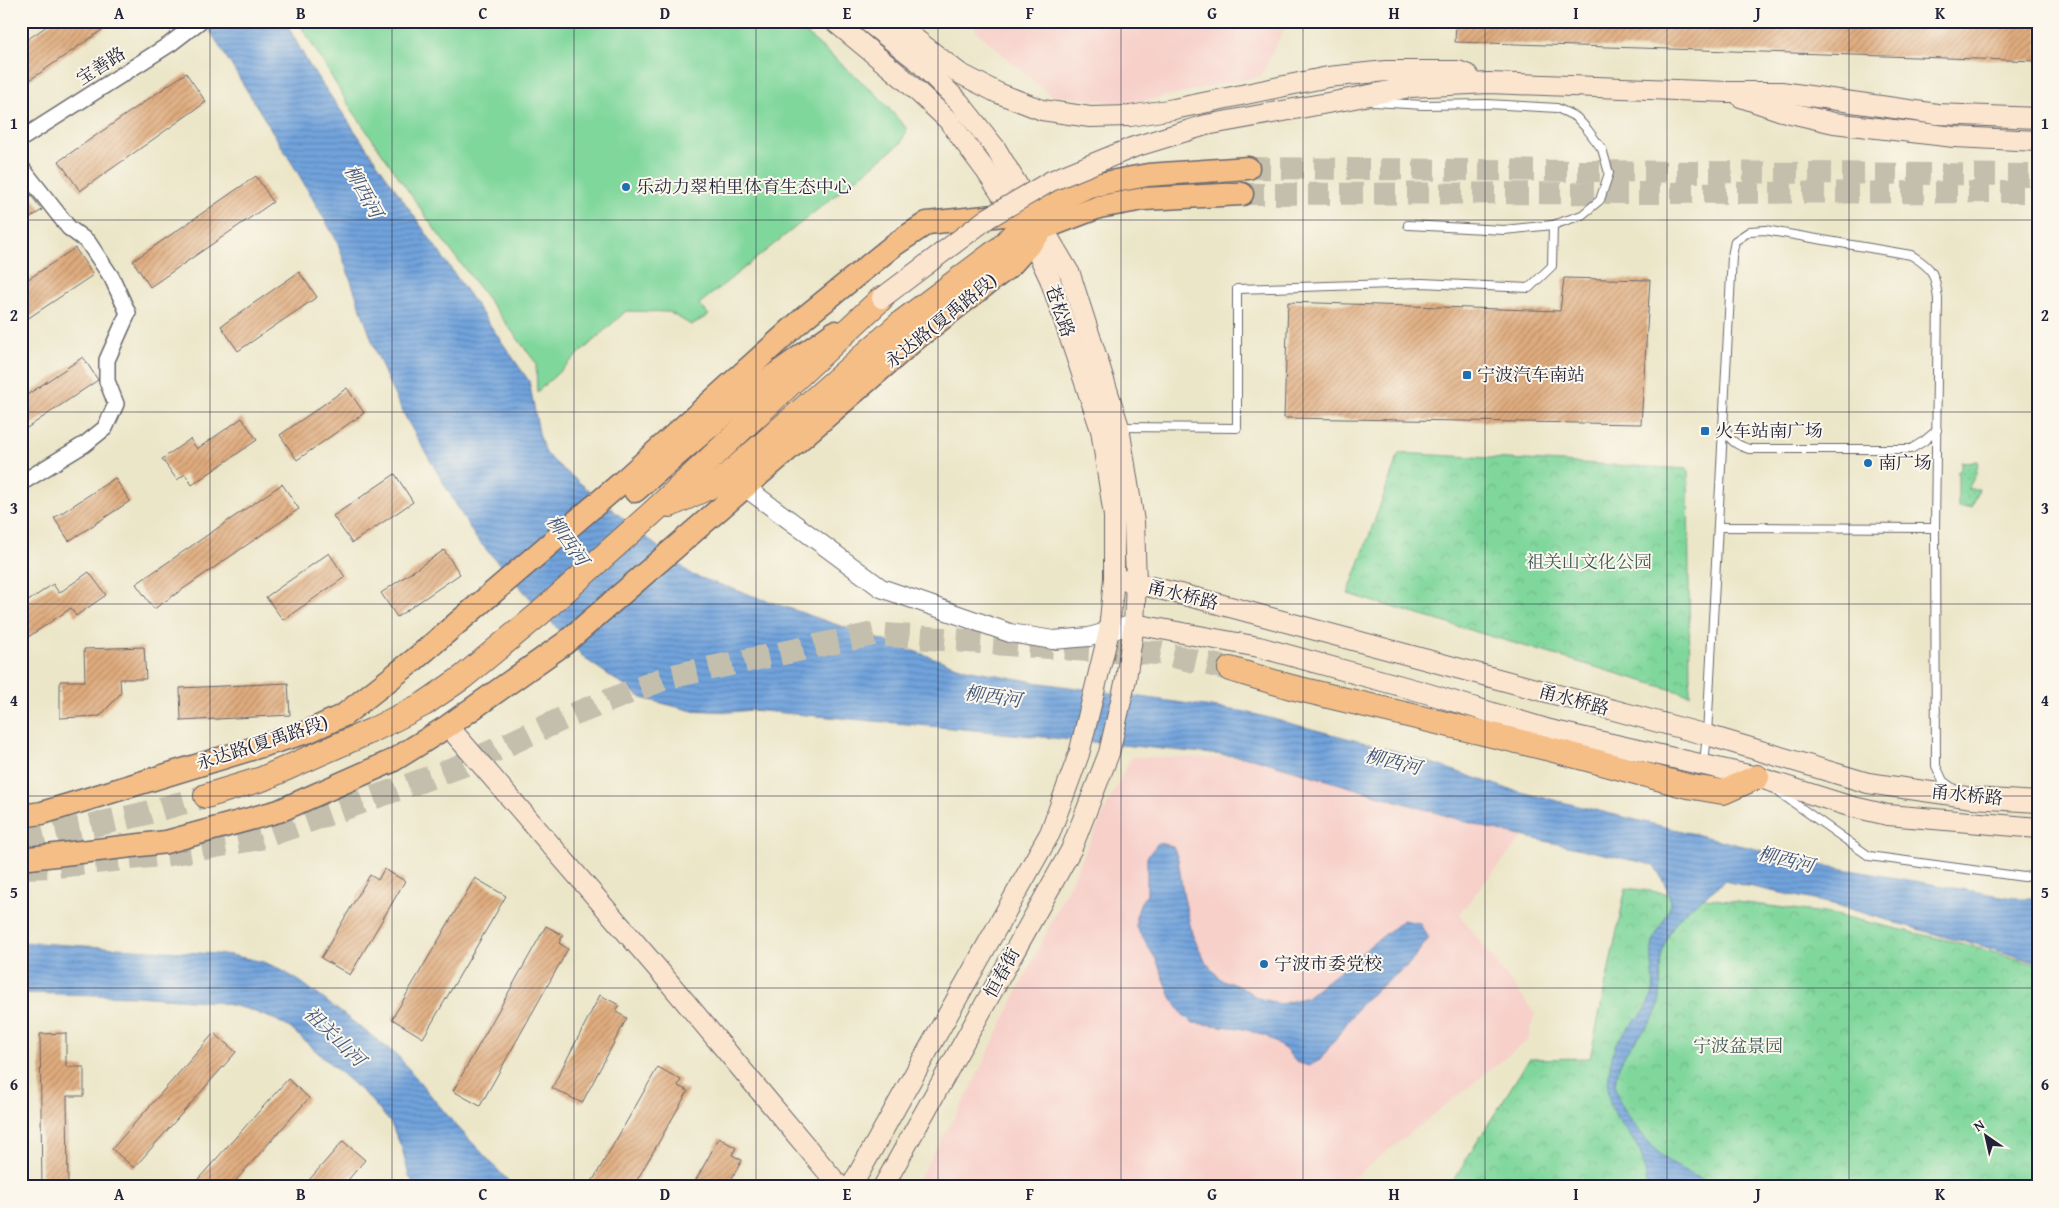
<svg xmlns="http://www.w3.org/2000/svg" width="2059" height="1208" font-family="'Gentium Book Plus','Noto Serif SC',serif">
<defs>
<pattern id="grass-dots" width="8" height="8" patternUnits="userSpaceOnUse" patternTransform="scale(1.25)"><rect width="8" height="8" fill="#80d79c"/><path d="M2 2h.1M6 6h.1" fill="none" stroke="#6eb887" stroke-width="1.8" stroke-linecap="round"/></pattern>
<pattern id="park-crowns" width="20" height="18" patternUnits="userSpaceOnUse" patternTransform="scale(1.25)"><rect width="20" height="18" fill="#80d79c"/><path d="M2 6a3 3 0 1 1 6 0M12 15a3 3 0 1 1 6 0" fill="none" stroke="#6eb887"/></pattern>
<pattern id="water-rules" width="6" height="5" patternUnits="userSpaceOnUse" patternTransform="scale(1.25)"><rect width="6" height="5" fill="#71a3dc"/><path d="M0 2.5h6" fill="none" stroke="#5c84b4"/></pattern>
<pattern id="building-hatch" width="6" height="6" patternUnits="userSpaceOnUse" patternTransform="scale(1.25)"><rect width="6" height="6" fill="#e0ac7e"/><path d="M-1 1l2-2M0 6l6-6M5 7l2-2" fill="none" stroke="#b58c68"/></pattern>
</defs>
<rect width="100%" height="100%" fill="#fbf7ec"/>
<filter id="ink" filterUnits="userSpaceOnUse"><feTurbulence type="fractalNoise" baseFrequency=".02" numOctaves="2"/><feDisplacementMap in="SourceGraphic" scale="10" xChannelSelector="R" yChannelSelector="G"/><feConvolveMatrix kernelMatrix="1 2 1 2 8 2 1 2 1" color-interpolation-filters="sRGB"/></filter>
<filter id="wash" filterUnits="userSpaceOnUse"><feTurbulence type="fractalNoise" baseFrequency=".0096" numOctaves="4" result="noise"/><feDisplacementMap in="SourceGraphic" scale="20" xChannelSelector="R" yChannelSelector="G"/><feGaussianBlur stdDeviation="1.12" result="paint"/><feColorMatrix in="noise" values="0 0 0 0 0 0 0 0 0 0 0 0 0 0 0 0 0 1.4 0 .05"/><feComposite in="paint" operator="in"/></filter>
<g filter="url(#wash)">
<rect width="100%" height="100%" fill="#ece6c9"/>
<g fill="#f7d0ca">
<polygon points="974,21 1288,21 1261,76 1130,104 1050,95 975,30"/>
<polygon points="1131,757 1253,758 1523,836 1459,914 1535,1014 1528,1040 1342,1187 914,1187 967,1096"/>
</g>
<polygon fill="url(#grass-dots)" stroke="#517c6c" points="1978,461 1976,474 1968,489 1979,489 1971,507 1958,507 1958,471 1961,470 1961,462"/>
<g fill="url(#park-crowns)" stroke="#517c6c">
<polygon points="1399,453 1688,469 1690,695 1348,594"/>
<polygon points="1626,888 1832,914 1968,945 2038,965 2038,1187 1449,1187 1529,1059 1590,1058"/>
</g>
<polygon fill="#80d79c" stroke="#517c6c" points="298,21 792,21 877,95 907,129 901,143 699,304 709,315 691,325 669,312 626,311 537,392 536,363 436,231 348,104"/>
<g fill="url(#water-rules)" stroke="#4a628c">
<path d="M204,21H285L309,65L529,381L540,438L546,453L558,465L692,575L966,669L1034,682L1246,712L1393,750L1508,789L1826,866L2013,898H2038V963L1966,941L1952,939L1833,904L1724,881C1713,892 1700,899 1688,909C1675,919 1664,942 1661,958C1659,974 1663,992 1658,1007C1651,1031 1625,1045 1619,1067C1617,1073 1615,1081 1615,1086C1616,1105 1652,1149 1667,1160C1683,1172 1707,1182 1726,1187H1647C1646,1175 1644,1161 1639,1150C1629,1130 1605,1111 1608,1086C1609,1073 1611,1050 1619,1039C1628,1025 1641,1020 1650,1001C1658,985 1650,966 1652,949C1653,932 1669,918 1670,903C1670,890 1661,877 1654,865L1494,830L1253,758L963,729L751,710L730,712L689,710L642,698L584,658L475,537L408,422L391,388L376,352L337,241L295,168Z"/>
<polygon points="1158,843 1173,846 1178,859 1183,893 1192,934 1205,961 1220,979 1241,987 1258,998 1281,1004 1307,997 1403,920 1419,923 1429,938 1409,964 1362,1002 1320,1060 1309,1066 1296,1062 1286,1050 1266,1036 1240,1028 1193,1023 1183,1015 1171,997 1157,961 1136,927 1136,917 1141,902 1147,894 1147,857"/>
<polygon points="21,942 231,955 263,962 278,968 301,982 398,1056 452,1121 514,1187 416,1187 409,1176 402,1148 390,1122 368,1097 290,1028 276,1020 247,1009 217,1002 137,996 21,993"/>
</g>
<g id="blocks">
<g fill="url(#building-hatch)">
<polygon points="54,21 115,21 21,86 21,44"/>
<polygon points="1456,21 2038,21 2038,61 1455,42"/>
<polygon points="186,73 206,102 80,191 59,161"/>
<polygon points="256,176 273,202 150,287 133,261"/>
<polygon points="21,182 42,210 21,224"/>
<polygon points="75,248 93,275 21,323 21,284"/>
<polygon points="299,272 317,297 238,351 221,326"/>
<polygon points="1564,278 1650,280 1641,424 1284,418 1288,302 1560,311"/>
<polygon points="83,357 98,380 21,432 21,399"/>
<polygon points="347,388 364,413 297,460 280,435"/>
<polygon points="242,418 257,440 192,485 185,474 177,480 162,459 190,439 197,449"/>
<polygon points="395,474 413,502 352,543 333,516"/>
<polygon points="115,478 130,501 69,541 54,518"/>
<polygon points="282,484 299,509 154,609 136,584"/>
<polygon points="444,550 460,574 397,617 381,593"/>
<polygon points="329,553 345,577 283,620 266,597"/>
<polygon points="89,572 106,595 76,616 71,608 21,642 21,606 53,584 59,593"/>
<polygon points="144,647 146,679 120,679 121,693 100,716 60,718 60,681 85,681 84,649"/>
<polygon points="288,683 290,715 181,721 180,688"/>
<polygon points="384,869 405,881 350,975 321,958 370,875 378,880"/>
<polygon points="475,878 506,896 423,1038 392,1019"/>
<polygon points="546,926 563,935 559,943 568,949 480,1106 453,1091"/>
<polygon points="600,995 619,1005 616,1012 627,1018 582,1103 552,1088"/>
<polygon points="66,1033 66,1067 84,1067 84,1096 67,1096 68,1187 42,1187 40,1034"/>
<polygon points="214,1033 236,1052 134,1168 112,1149"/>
<polygon points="658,1067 681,1080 678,1086 688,1091 633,1187 589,1187"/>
<polygon points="288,1079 309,1098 230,1187 191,1187"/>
<polygon points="719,1138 736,1148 732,1155 742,1160 727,1187 692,1187"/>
<polygon points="343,1141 365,1160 342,1187 303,1187"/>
</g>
</g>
</g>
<g filter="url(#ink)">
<use href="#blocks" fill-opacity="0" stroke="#69676d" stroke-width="1"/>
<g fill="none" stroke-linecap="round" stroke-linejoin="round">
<g stroke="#c4bfad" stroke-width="22" stroke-dasharray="22 11" stroke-linecap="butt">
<polyline points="1248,168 2038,175"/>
<polyline points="1242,194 2038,192"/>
</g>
<g stroke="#c4bfad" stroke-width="24" stroke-dasharray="24 12" stroke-linecap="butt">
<polyline points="21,841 143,814 206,796"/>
<polyline points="23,867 57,866 170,854 260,838 415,783 463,765 562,719 668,677 874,634 1088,650 1160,653 1230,669"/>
</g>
<g stroke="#69676d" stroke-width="10">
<g id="service">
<polyline points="1374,102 1423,105 1487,104 1557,108 1576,117 1587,129 1602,149 1609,173 1600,200 1582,215 1553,225 1504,230 1408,225"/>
<polyline points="1120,427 1237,428 1237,289 1422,283 1529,288 1552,266 1553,225"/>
<path d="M1726,429C1729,441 1737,445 1749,449H1911L1924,441L1937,430"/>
<polyline points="1718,527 1935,528"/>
<path d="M1704,763L1707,735L1732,256L1735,241L1750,231L1765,230L1911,255C1934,269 1935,274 1938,299L1935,528L1936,766L1943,781L1955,790"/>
<polyline points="1777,791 1869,856 2024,877 2038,875"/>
</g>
</g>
<g stroke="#69676d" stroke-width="18">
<g id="minor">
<polyline points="21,139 170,44 200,21"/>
<polyline points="21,167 69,228 88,242 112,278 128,313 107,360 107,381 116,404 105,428 85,444 21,483"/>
</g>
</g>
<g stroke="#69676d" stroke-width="20">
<polyline id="tertiary" points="746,488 881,588 1010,633 1053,640 1089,637 1134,624"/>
</g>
<g stroke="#69676d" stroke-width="22">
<g id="secondary">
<polyline points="834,21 904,79 948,120 986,171 1032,241 1050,279 1101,430 1114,516 1114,578 1109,631 1079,754 1050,833 851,1187"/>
<polyline points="867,21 919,62 959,102 996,149 1070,274 1119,427 1134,522 1136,583 1134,624 1126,679 1109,753 1071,850 883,1187"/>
<polyline points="892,21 959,73 998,93 1042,110 1090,117 1130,116 1174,109 1328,77 1386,71 1458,71 1468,75"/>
<polyline points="1741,97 1782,111 1834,123 1954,137 2038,141"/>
<polyline points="1344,100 1410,87 1489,83 1728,92 1781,92 1937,114 2038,118"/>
<polyline points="1123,580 1204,600 1707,735 1868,783 1973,798 2038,802"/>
<polyline points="1134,624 1259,647 1419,691 1550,730 1757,777 1849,806 1888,815 2038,828"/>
<polyline points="448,726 657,968 840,1187"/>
</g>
</g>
<g stroke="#69676d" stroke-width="25">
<g id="primary">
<polyline points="635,491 749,393 835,332"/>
<polyline points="21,816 42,813 307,732 344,715 414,660 621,483 805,317 894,245 927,223 1034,212 1089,186 1148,175 1248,168"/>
<polyline points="21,859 166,842 279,811 392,761 448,726 565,643 918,337 1011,265 1044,228 1099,207 1144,199 1242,194"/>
</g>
</g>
<g stroke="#69676d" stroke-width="26">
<g id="trunk">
<polyline points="670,505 720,482 902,322 1002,247 1034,212"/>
<polyline points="1230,669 1291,687 1546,748 1687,786 1723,792 1757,777"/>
<polyline points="206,796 262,779 373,730 424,704 463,677 538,615 652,513 882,298"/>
</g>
</g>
<use href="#service" stroke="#fff" stroke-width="8"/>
<use href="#minor" stroke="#fff" stroke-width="15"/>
<use href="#tertiary" stroke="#fff" stroke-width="18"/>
<use href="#secondary" stroke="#fbe5cf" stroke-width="20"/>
<use href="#primary" stroke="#f5be86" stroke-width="22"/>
<use href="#trunk" stroke="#f5be86" stroke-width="24"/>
<g stroke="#69676d" stroke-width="22" stroke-linecap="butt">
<polyline id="secondary-bridge" points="882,298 988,218 1051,181 1134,147 1206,125 1344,100"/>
</g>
<use href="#secondary-bridge" stroke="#fbe5cf" stroke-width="20"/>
</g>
</g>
<path fill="none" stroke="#22223b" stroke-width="1" stroke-opacity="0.55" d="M210,21V1187M392,21V1187M574,21V1187M756,21V1187M938,21V1187M1121,21V1187M1303,21V1187M1485,21V1187M1667,21V1187M1849,21V1187M21,220H2038M21,412H2038M21,604H2038M21,796H2038M21,988H2038"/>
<g fill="#1f6fb2" stroke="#fbf7ec" stroke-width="2">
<circle cx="626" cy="187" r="5"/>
<rect x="1462" y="370" width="10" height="10" rx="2.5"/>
<rect x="1700" y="426" width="10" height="10" rx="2.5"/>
<circle cx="1868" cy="463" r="5"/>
<circle cx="1264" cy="964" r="5"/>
</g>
<g text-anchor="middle" stroke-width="4" stroke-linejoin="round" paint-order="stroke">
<g font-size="18" fill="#22223b" stroke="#fbf7ec">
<text transform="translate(101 66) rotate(-33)" y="6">宝善路</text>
<text transform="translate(1060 311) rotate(71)" y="6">苍松路</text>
<text transform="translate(941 321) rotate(-39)" y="6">永达路(夏禹路段)</text>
<text transform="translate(1183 595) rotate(14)" y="6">甬水桥路</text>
<text transform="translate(1574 700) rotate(15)" y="6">甬水桥路</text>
<text transform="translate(262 743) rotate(-18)" y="6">永达路(夏禹路段)</text>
<text transform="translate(1967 795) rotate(6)" y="6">甬水桥路</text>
<text transform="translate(1002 973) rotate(-61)" y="6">恒春街</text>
</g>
<g font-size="18" fill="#22223b" stroke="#fbf7ec" text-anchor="start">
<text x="636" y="193">乐动力翠柏里体育生态中心</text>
<text x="1477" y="381">宁波汽车南站</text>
<text x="1715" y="437">火车站南广场</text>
<text x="1878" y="469">南广场</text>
<text x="1274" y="970">宁波市委党校</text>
</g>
<g font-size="18" fill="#3e5858" stroke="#fbf7ec">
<text x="1589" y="568">祖关山文化公园</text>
<text x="1738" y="1052">宁波盆景园</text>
</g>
<g font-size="19" font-style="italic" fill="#42567b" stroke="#fbf7ec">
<text transform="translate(364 191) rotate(61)" y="7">柳西河</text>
<text transform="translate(568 540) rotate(55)" y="7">柳西河</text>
<text transform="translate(993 696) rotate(8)" y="7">柳西河</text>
<text transform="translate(1393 761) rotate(14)" y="7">柳西河</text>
<text transform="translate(1786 859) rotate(14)" y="7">柳西河</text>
<text transform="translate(335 1036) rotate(44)" y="7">祖关山河</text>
</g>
</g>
<rect width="2059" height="1208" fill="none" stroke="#fbf7ec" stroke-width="55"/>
<g transform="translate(1986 1136) rotate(326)" stroke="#fbf7ec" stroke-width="4" paint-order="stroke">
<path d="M0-4L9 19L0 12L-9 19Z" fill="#22223b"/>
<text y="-8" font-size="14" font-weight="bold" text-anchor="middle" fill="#22223b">N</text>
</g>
<rect x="28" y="28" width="2004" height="1152" fill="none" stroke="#22223b" stroke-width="2"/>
<g font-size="16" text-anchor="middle" font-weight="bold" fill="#22223b">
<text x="119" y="19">A</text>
<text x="301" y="19">B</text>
<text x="483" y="19">C</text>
<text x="665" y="19">D</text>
<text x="847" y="19">E</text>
<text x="1030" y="19">F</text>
<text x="1212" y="19">G</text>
<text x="1394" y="19">H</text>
<text x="1576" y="19">I</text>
<text x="1758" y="19">J</text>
<text x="1940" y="19">K</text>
<text x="14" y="129">1</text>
<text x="2045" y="129">1</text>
<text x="14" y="321">2</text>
<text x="2045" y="321">2</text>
<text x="14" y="514">3</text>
<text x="2045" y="514">3</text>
<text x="14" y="706">4</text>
<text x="2045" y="706">4</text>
<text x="14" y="898">5</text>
<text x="2045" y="898">5</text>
<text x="14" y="1090">6</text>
<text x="2045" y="1090">6</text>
<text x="119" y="1200">A</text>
<text x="301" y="1200">B</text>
<text x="483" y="1200">C</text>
<text x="665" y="1200">D</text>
<text x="847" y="1200">E</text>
<text x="1030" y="1200">F</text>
<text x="1212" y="1200">G</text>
<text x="1394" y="1200">H</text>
<text x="1576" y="1200">I</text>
<text x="1758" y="1200">J</text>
<text x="1940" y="1200">K</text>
</g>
</svg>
